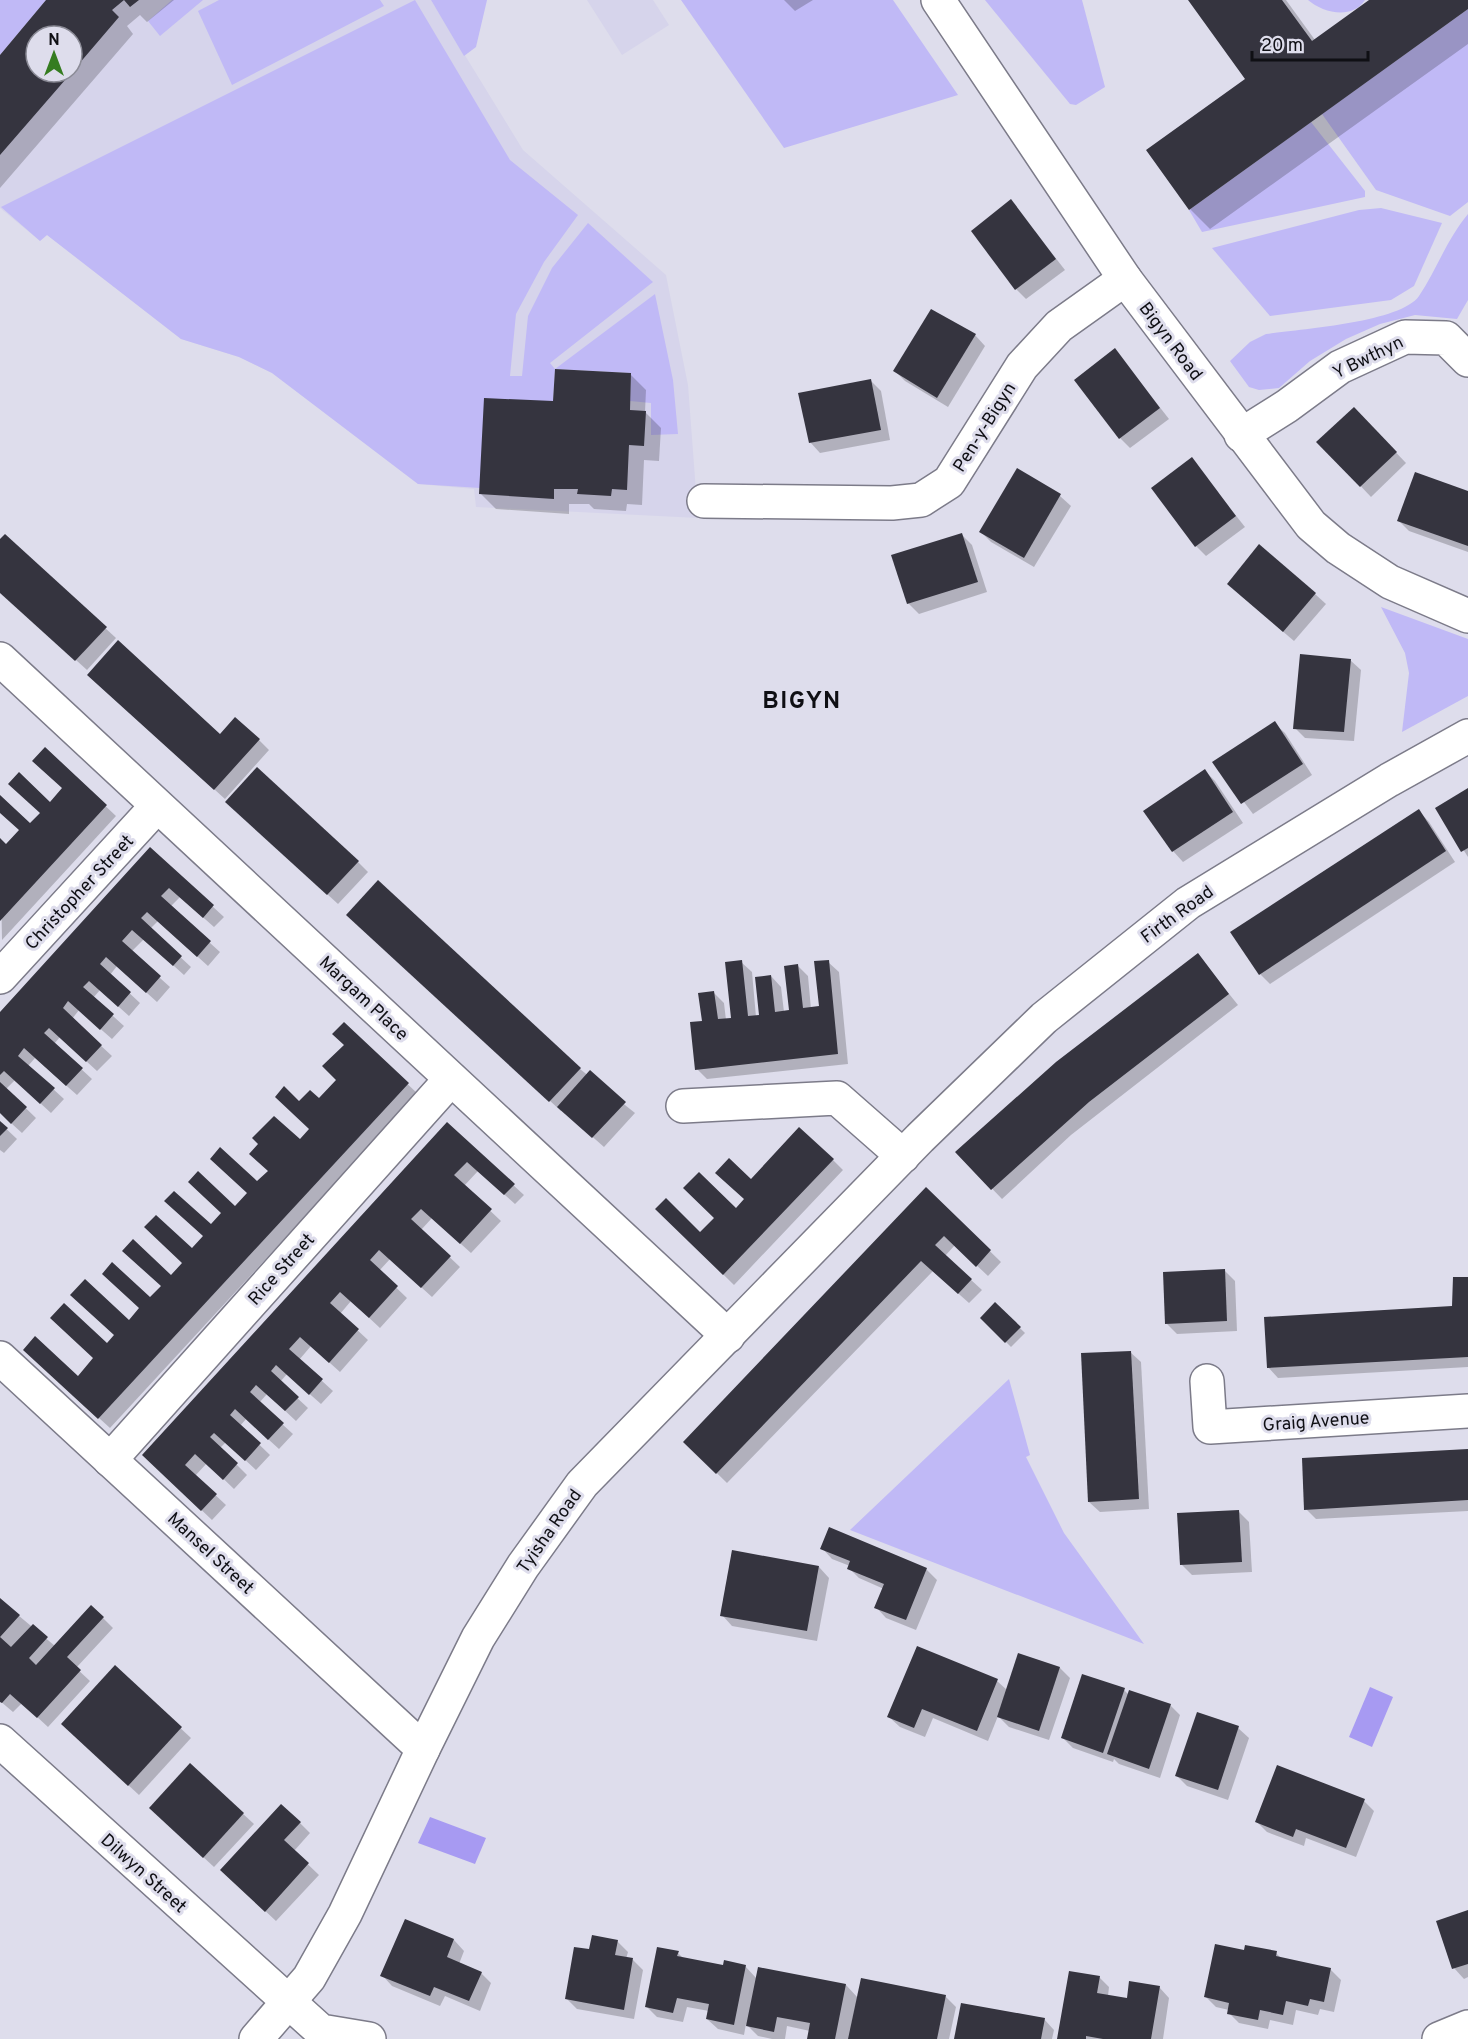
<svg xmlns="http://www.w3.org/2000/svg" width="1468" height="2039" font-family="Overpass,sans-serif">
<rect width="100%" height="100%" fill="#deddec"/>
<g fill="#d6d4eb" fill-rule="evenodd">
<path d="M0,0H431L523,150L666,275L688,385L698,518L476,507L474,489L418,484L272,373L239,357L181,339L47,235L40,241L0,208ZM36,36H72V72H36Z"/>
<polygon points="587,0 653,0 669,25 622,55"/>
</g>
<g fill="#c0b9f6">
<polygon points="0,0 46,0 0,55"/>
<polygon points="172,0 203,0 160,36 148,21"/>
<polygon points="219,0 380,0 384,6 232,85 198,11"/>
<polygon points="415,0 510,160 578,215 544,262 516,314 510,376 522,376 528,316 552,268 588,223 653,282 550,363 555,369 655,294 673,380 678,434 651,435 651,403 630,401 631,373 555,369 553,401 480,488 418,484 272,373 239,357 181,339 47,235 40,241 1,207"/>
<polygon points="431,0 487,0 476,47 464,56"/>
<polygon points="681,0 893,0 958,95 784,148"/>
<polygon points="985,0 1082,0 1105,87 1076,105 1070,104"/>
<path d="M1308,0H1365C1352,20 1323,13 1308,0Z"/>
<polygon points="1468,9 1468,202 1450,216 1376,190 1322,114"/>
<polygon points="1311,122 1365,191 1365,197 1202,232 1189,210"/>
<polygon points="1381,208 1442,223 1414,286 1391,300 1270,316 1212,248 1359,210"/>
<path d="M1468,214V300L1457,319L1415,315L1380,324L1346,339L1310,361L1279,388L1259,390L1249,387L1230,361L1250,342L1266,334C1299,329 1400,323 1419,296C1437,269 1447,239 1468,214Z"/>
<polygon points="1381,607 1468,639 1468,696 1402,732 1409,673 1405,653"/>
<polygon points="1009,1379 1030,1455 1026,1457 1064,1533 1144,1644 850,1530"/>
</g>
<g fill="#a79af2">
<polygon points="1370,1687 1393,1697 1372,1747 1349,1737"/>
<polygon points="430,1817 486,1838 475,1864 418,1843"/>
</g>
<g fill="#0003" fill-rule="evenodd">
<path d="M48,0H174L147,22L140,15L127,26L133,34L0,188V57ZM36,36H72V72H36Z"/>
<polygon points="784,0 813,0 795,11"/>
<polygon points="1190,0 1286,0 1315,40 1371,0 1468,0 1468,44 1210,229 1190,209 1247,79"/>
<polygon points="1011,201 1065,270 1026,299 1016,289"/>
<polygon points="975,335 985,346 948,407 905,381 895,371"/>
<polygon points="1115,350 1169,419 1130,448 1120,438"/>
<polygon points="631,375 646,390 645,412 661,428 659,461 644,460 642,505 627,504 626,511 594,509 589,504 569,504 569,514 496,509 481,494 554,403"/>
<polygon points="871,381 881,391 890,440 820,453 810,442"/>
<polygon points="1364,419 1406,463 1371,497 1319,442"/>
<polygon points="1191,459 1245,527 1206,556 1196,546"/>
<polygon points="1018,470 1060,496 1071,506 1034,567 991,542 981,532"/>
<polygon points="1468,492 1468,552 1409,531 1399,521"/>
<polygon points="962,535 972,545 987,592 919,614 908,603"/>
<polygon points="5,536 116,638 87,670 0,591 0,541"/>
<polygon points="1239,594 1315,594 1326,604 1294,641"/>
<polygon points="1350,660 1361,670 1354,741 1305,738 1295,728"/>
<polygon points="99,685 221,736 259,740 269,750 225,799"/>
<polygon points="1274,723 1285,733 1312,775 1253,814 1214,762"/>
<polygon points="45,749 116,816 2,940 0,840 6,846 21,831 0,811 0,797 30,825 50,804 64,789"/>
<polygon points="1205,771 1215,781 1243,823 1183,862 1173,851"/>
<polygon points="1468,791 1468,857 1437,809"/>
<polygon points="1419,811 1429,822 1455,862 1270,984 1260,974"/>
<polygon points="237,812 358,862 368,872 338,904"/>
<polygon points="150,849 224,917 214,927 180,897 170,907 220,952 208,966 158,921 150,929 191,967 184,975 144,939 131,952 170,987 157,1002 117,966 110,975 140,1003 129,1016 100,990 93,998 124,1026 112,1039 79,1010 72,1019 112,1056 97,1071 60,1037 54,1044 92,1079 77,1095 35,1058 28,1066 64,1099 51,1113 15,1080 6,1089 36,1118 22,1133 0,1113 0,1015"/>
<polygon points="358,925 580,1069 635,1113 604,1147 562,1110 561,1111"/>
<polygon points="1198,955 1238,1005 1071,1135 1002,1199 957,1152"/>
<polygon points="741,962 752,972 756,1017 761,1016 771,976 781,987 784,1012 791,1011 797,965 808,976 811,1009 821,1007 828,962 839,972 848,1064 707,1079 697,1069 704,1022 713,992 724,1003 726,1020 732,1019"/>
<polygon points="344,1024 418,1094 110,1428 35,1360 78,1378 184,1263 211,1226 235,1208 311,1129 319,1101 338,1080 345,1046"/>
<polygon points="0,1123 17,1139 4,1153 0,1150"/>
<polygon points="447,1124 524,1195 515,1204 478,1171 464,1186 501,1221 471,1253 432,1218 421,1230 460,1267 432,1297 390,1259 379,1271 407,1298 380,1328 351,1301 340,1314 368,1340 340,1372 311,1346 299,1360 333,1391 321,1404 287,1374 280,1382 308,1408 296,1421 267,1394 259,1403 293,1434 279,1449 246,1419 240,1426 270,1455 256,1470 226,1442 220,1448 247,1475 234,1489 207,1463 195,1476 226,1505 212,1520 154,1465"/>
<polygon points="833,1160 843,1170 734,1285 657,1209 700,1234 736,1210 745,1200"/>
<polygon points="926,1189 1001,1262 988,1276 955,1245 945,1256 982,1290 969,1303 933,1271 727,1483 685,1442"/>
<polygon points="1225,1271 1235,1281 1237,1331 1177,1334 1167,1324"/>
<polygon points="1468,1279 1468,1367 1278,1378 1268,1367 1453,1308"/>
<polygon points="995,1304 1025,1333 1011,1347 982,1318"/>
<polygon points="1130,1352 1141,1362 1149,1509 1100,1512 1089,1502"/>
<polygon points="1468,1450 1468,1511 1316,1519 1306,1509"/>
<polygon points="1239,1512 1249,1522 1252,1572 1192,1575 1182,1565"/>
<polygon points="822,1548 926,1569 937,1580 916,1630 886,1618 876,1607 884,1589 859,1578 849,1568 850,1566 832,1559"/>
<polygon points="819,1567 829,1578 817,1641 732,1626 722,1615"/>
<polygon points="0,1600 55,1646 103,1618 113,1628 76,1668 90,1681 48,1727 22,1703 13,1712 0,1701"/>
<polygon points="917,1648 997,1681 1007,1690 1060,1668 1070,1678 1049,1740 1009,1727 998,1716 988,1741 933,1718 925,1737 900,1727 889,1717"/>
<polygon points="115,1667 191,1738 139,1795 73,1734"/>
<polygon points="1124,1690 1129,1695 1170,1705 1180,1715 1160,1778 1119,1764 1114,1759 1113,1762 1073,1748 1063,1738"/>
<polygon points="1238,1728 1249,1738 1228,1800 1187,1786 1177,1776"/>
<polygon points="190,1765 254,1824 214,1867 161,1818"/>
<polygon points="1364,1801 1374,1811 1356,1857 1306,1838 1304,1846 1267,1832 1256,1821"/>
<polygon points="300,1823 310,1833 294,1851 319,1875 276,1921 232,1880"/>
<polygon points="1468,1912 1468,1977 1464,1979 1454,1968"/>
<polygon points="405,1921 454,1940 464,1951 459,1964 481,1973 491,1983 480,2011 445,1996 440,2006 392,1986 382,1975"/>
<polygon points="617,1941 628,1952 626,1959 633,1960 643,1970 634,2019 577,2009 566,1998 590,1951"/>
<polygon points="1245,1952 1276,1953 1282,1959 1330,1969 1341,1980 1334,2012 1320,2009 1318,2015 1296,2010 1293,2025 1270,2020 1268,2029 1239,2023 1229,2013 1229,2010 1216,2007 1205,1996"/>
<polygon points="678,1953 684,1959 724,1967 745,1966 757,1979 846,1985 858,1998 945,1996 956,2007 949,2039 809,2039 810,2031 787,2026 785,2039 772,2039 758,2036 746,2024 744,2035 718,2029 707,2019 709,2011 687,2007 683,2022 657,2017 647,2007"/>
<polygon points="1099,1977 1109,1987 1108,1996 1128,2000 1159,1987 1169,1998 1163,2039 1059,2039"/>
<polygon points="1044,2019 1054,2030 1052,2039 956,2039"/>
</g>
<g fill="#35343f">
<polygon points="46,0 139,0 130,7 124,0 112,10 119,17 72,72 72,36 36,36 36,72 72,72 0,155 0,55"/>
<polygon points="1188,0 1282,0 1312,41 1369,0 1468,0 1468,9 1189,210 1146,150 1245,79"/>
<polygon points="1011,199 1056,259 1015,290 971,231"/>
<polygon points="931,309 976,334 937,398 893,371"/>
<polygon points="1115,348 1160,408 1119,439 1074,380"/>
<polygon points="555,369 631,373 630,410 646,411 644,446 629,445 627,490 612,489 611,496 577,494 578,489 554,489 554,499 479,494 484,398 553,401"/>
<polygon points="871,379 881,430 809,443 798,393"/>
<polygon points="1354,407 1397,452 1360,487 1316,442"/>
<polygon points="1192,457 1236,516 1195,547 1151,488"/>
<polygon points="1017,468 1061,494 1024,558 979,532"/>
<polygon points="1415,472 1468,491 1468,546 1397,521"/>
<polygon points="962,533 978,582 907,604 891,555"/>
<polygon points="5,534 107,627 75,661 0,593 0,539"/>
<polygon points="1259,544 1316,593 1283,632 1227,584"/>
<polygon points="118,640 220,734 235,717 260,739 214,790 87,675"/>
<polygon points="1300,654 1351,659 1344,732 1293,729"/>
<polygon points="1275,721 1303,764 1241,804 1212,762"/>
<polygon points="45,747 107,805 0,921 0,838 6,844 19,830 0,813 0,795 30,823 40,813 8,784 19,772 50,802 62,788 32,761"/>
<polygon points="257,767 359,861 327,895 225,802"/>
<polygon points="1205,769 1233,812 1172,852 1143,811"/>
<polygon points="1468,788 1468,848 1461,852 1435,808"/>
<polygon points="1419,809 1446,851 1259,975 1230,932"/>
<polygon points="150,847 214,905 203,918 169,888 161,896 211,941 197,957 147,912 141,918 182,956 173,966 132,930 122,941 161,976 146,993 106,957 100,964 131,992 118,1007 89,981 83,987 114,1014 100,1030 68,1001 63,1008 102,1045 86,1062 49,1028 44,1033 83,1068 66,1086 24,1048 18,1056 55,1088 40,1104 4,1071 0,1075 0,1012"/>
<polygon points="378,880 581,1068 549,1102 346,915"/>
<polygon points="1198,953 1229,994 1089,1102 991,1190 955,1152 1056,1062"/>
<polygon points="742,960 748,1016 759,1015 755,977 771,975 775,1012 789,1010 784,966 798,964 803,1008 819,1006 814,961 829,960 838,1054 695,1070 690,1022 702,1021 698,993 714,991 718,1019 731,1018 725,962"/>
<polygon points="344,1022 409,1083 98,1419 23,1350 35,1336 78,1376 93,1358 50,1318 64,1303 107,1343 114,1335 70,1295 85,1279 129,1320 139,1308 102,1274 112,1262 150,1297 161,1286 122,1251 133,1239 171,1275 182,1263 144,1227 156,1215 192,1248 203,1236 164,1201 174,1191 211,1224 221,1213 188,1182 198,1171 235,1206 247,1193 210,1159 220,1147 257,1181 268,1171 249,1154 258,1144 252,1138 274,1116 300,1139 309,1129 275,1097 284,1086 299,1101 310,1090 319,1098 336,1080 322,1066 344,1045 332,1034"/>
<polygon points="590,1070 626,1102 592,1138 557,1107"/>
<polygon points="0,1082 27,1107 11,1124 0,1113"/>
<polygon points="0,1121 8,1128 0,1136"/>
<polygon points="447,1122 515,1184 504,1195 467,1162 454,1175 492,1209 460,1244 421,1209 411,1219 451,1256 421,1288 379,1250 370,1260 398,1286 369,1318 340,1292 330,1303 359,1329 329,1363 300,1337 289,1349 323,1379 309,1395 276,1365 271,1371 299,1397 285,1411 256,1385 250,1392 284,1423 268,1440 235,1409 230,1415 261,1443 245,1461 214,1433 210,1437 238,1463 223,1480 195,1454 185,1465 217,1494 201,1511 142,1455"/>
<polygon points="799,1127 834,1159 723,1275 655,1209 666,1198 700,1232 714,1218 683,1188 699,1172 736,1208 744,1199 715,1173 729,1158 751,1179"/>
<polygon points="926,1187 991,1250 976,1267 944,1236 935,1245 972,1279 958,1294 921,1261 716,1474 683,1442"/>
<polygon points="1225,1269 1227,1321 1165,1324 1163,1272"/>
<polygon points="1453,1277 1468,1277 1468,1357 1267,1368 1264,1317 1452,1306"/>
<polygon points="995,1302 1021,1327 1005,1343 980,1318"/>
<polygon points="1131,1351 1139,1499 1088,1502 1081,1353"/>
<polygon points="1468,1449 1468,1500 1304,1510 1302,1458"/>
<polygon points="1239,1510 1242,1562 1180,1565 1177,1513"/>
<polygon points="829,1527 927,1568 906,1620 874,1608 884,1584 847,1569 850,1561 820,1549"/>
<polygon points="732,1550 819,1566 807,1631 720,1616"/>
<polygon points="0,1598 20,1615 0,1637 11,1647 33,1624 48,1637 29,1658 36,1665 91,1605 104,1617 67,1657 81,1670 37,1718 10,1694 2,1703 0,1702"/>
<polygon points="917,1646 998,1679 977,1731 922,1709 914,1728 887,1717"/>
<polygon points="1018,1653 1060,1667 1039,1731 997,1717"/>
<polygon points="115,1665 182,1727 128,1786 61,1724"/>
<polygon points="1082,1674 1125,1688 1103,1753 1061,1738"/>
<polygon points="1129,1690 1171,1704 1149,1769 1107,1754"/>
<polygon points="1197,1712 1239,1726 1218,1790 1175,1776"/>
<polygon points="190,1763 244,1813 203,1858 149,1808"/>
<polygon points="1277,1765 1365,1799 1346,1848 1296,1829 1293,1837 1255,1822"/>
<polygon points="281,1804 301,1822 284,1840 309,1863 265,1912 220,1870"/>
<polygon points="1468,1910 1468,1964 1452,1969 1436,1921"/>
<polygon points="405,1919 454,1939 447,1957 482,1972 469,2001 434,1987 430,1996 380,1976"/>
<polygon points="592,1935 618,1940 615,1955 633,1958 624,2010 565,1999 574,1947 589,1949"/>
<polygon points="1215,1944 1244,1950 1245,1945 1277,1951 1276,1956 1331,1968 1324,2002 1310,1999 1308,2006 1286,2001 1283,2015 1260,2010 1258,2020 1227,2014 1229,2003 1204,1997"/>
<polygon points="657,1947 679,1951 677,1956 723,1965 724,1960 746,1965 734,2025 706,2019 709,2004 677,1998 673,2013 645,2007"/>
<polygon points="758,1967 846,1984 835,2039 807,2039 810,2023 777,2017 774,2032 746,2026"/>
<polygon points="1069,1971 1100,1976 1097,1993 1127,1998 1129,1981 1160,1986 1151,2039 1103,2039 1086,2036 1086,2039 1057,2039"/>
<polygon points="861,1978 946,1995 937,2039 848,2039"/>
<polygon points="961,2003 1045,2018 1041,2039 954,2039"/>
</g>
<g fill="none" stroke-linecap="round" stroke-linejoin="round">
<g stroke="#7c7b89" stroke-width="36">
<g id="minor">
<polyline points="938,0 1125,279 1311,525 1338,548 1390,582 1468,616"/>
<polyline points="1241,435 1287,406 1340,367 1405,337 1446,338 1468,360"/>
<polyline points="704,501 892,503 921,500 949,482 1022,366 1059,326 1125,279"/>
<polyline points="0,659 728,1336"/>
<polyline points="0,977 157,806"/>
<polyline points="683,1106 837,1098 903,1156"/>
<polyline points="0,1358 423,1749"/>
<polyline points="1207,1381 1210,1427 1468,1411"/>
<polyline points="110,1460 451,1079"/>
<polyline points="0,1741 321,2031 369,2039"/>
<polyline points="256,2039 309,1978 345,1914 423,1749 478,1638 523,1566 582,1484 920,1138 1044,1018 1188,903 1389,780 1468,736"/>
<polyline points="1439,2039 1468,2027"/>
</g>
</g>
<use href="#minor" stroke="#fff" stroke-width="33"/>
</g>
<g text-anchor="middle" stroke-width="6" stroke-linejoin="round" paint-order="stroke">
<g font-size="18" fill="#0f0f14" stroke="#deddec">
<text transform="translate(1171 341) rotate(53)" y="6">Bigyn Road</text>
<text transform="translate(1368 357) rotate(-26)" y="6">Y Bwthyn</text>
<text transform="translate(984 427) rotate(-58)" y="6">Pen-y-Bigyn</text>
<text transform="translate(79 892) rotate(-47)" y="6">Christopher Street</text>
<text transform="translate(1177 914) rotate(-36)" y="6">Firth Road</text>
<text transform="translate(364 998) rotate(43)" y="6">Margam Place</text>
<text transform="translate(281 1269) rotate(-48)" y="6">Rice Street</text>
<text transform="translate(1316 1421) rotate(-4)" y="6">Graig Avenue</text>
<text transform="translate(549 1531) rotate(-55)" y="6">Tyisha Road</text>
<text transform="translate(211 1553) rotate(43)" y="6">Mansel Street</text>
<text transform="translate(144 1873) rotate(42)" y="6">Dilwyn Street</text>
</g>
<g font-size="24" font-weight="bold" letter-spacing="1.5" fill="#0f0f14" stroke="#deddec">
<text x="802" y="708">BIGYN</text>
</g>
</g>
<g transform="translate(54 54)"><circle r="28" fill="#deddec" stroke="#8b8b96" stroke-width="1.5"/>
<path d="M0-4.5L10 22L0 15L-10 22Z" fill="#357c20"/>
<text y="-9" font-size="16" font-weight="bold" text-anchor="middle" fill="#0f0f14">N</text>
</g>
<path d="M1252 51v9h116v-9" fill="none" stroke="#0f0f14" stroke-width="3"/>
<text x="1261" y="51" font-size="18" fill="#0f0f14" stroke="#deddec" stroke-width="4.5" paint-order="stroke">20 m</text>
</svg>
